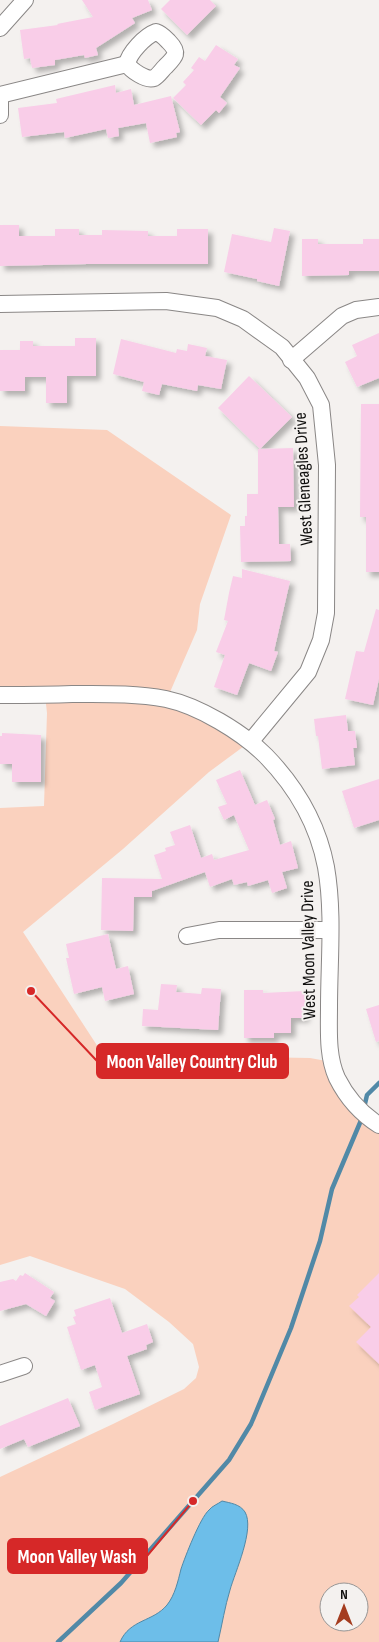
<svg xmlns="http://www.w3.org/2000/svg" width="379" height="1642" font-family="'Sofia Sans Condensed',sans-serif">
<defs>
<filter id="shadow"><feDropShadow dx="4.5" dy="4.5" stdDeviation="2.5" flood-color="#0004"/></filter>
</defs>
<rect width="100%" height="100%" fill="#f4f1ef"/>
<path fill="#fad1be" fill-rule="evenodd" d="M0,426L107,430L231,515L200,604L197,630L167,699L251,741L209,772L123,849L23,932L100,1050L108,1054L310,1058L332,1062L379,1125V1642H0V1477L113,1424L184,1389L196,1378L199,1367L193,1344L169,1322L125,1289L30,1256L0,1265V808L44,806L47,713L45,695H0ZM329,1592H359V1622H329Z"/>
<path fill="#6dbee9" stroke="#5189a7" d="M222,1501C230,1503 240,1504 245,1512C255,1529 235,1572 230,1590C225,1606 222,1625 218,1642H120C130,1619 153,1622 167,1605C175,1595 178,1581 181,1569C185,1557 200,1518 209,1510C212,1506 218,1504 222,1501Z"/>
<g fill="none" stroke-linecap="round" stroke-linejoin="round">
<g stroke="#5189a7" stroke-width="4.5">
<polyline points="364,1108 367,1095 379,1083"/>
<polyline points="58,1642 121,1583 229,1460 251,1424 291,1328 320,1241 332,1189 362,1118"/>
</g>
</g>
<g fill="#f9cde8" filter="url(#shadow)">
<polygon points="82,0 148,0 152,10 132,18 135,23 96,48 98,55 85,58 84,55 55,60 55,65 32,68 30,58 24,59 20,30 58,25 57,24 93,17"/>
<polygon points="170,0 210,0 216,6 187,35 161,9"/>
<polygon points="216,45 238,59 234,65 240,68 220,97 227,103 219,113 216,110 201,125 173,98 186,85 183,82 194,70 191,68 199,57 205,61"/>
<polygon points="115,85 116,93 131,89 134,105 171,96 180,132 176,133 177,137 150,143 146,123 118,128 119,136 108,138 106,129 65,138 64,132 22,137 18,108 57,103 56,99"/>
<polygon points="0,225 19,225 19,236 55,236 55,229 79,229 79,235 102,235 102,230 148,231 148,236 177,236 177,229 208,229 208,264 87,264 0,266"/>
<polygon points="274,228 290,231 279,286 257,281 257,279 224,272 232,234 271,242"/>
<polygon points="302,239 318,239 318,244 363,244 363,239 379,239 379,271 349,271 349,275 302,276"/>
<polygon points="379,333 379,378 357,387 345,362 357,356 352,345"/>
<polygon points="75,338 96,338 96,376 67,376 67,403 46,403 46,377 25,377 25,391 0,391 0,350 20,350 20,341 33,341 33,346 75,346"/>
<polygon points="121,339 176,353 177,349 187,351 188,344 207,348 205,356 227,360 221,389 198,385 197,391 162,384 159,395 142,391 144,382 113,374"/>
<polygon points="249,376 292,417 260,449 293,448 294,507 278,507 279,544 290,544 291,561 241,562 240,526 245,526 245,516 247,516 247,494 258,494 258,449 260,449 218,408"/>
<polygon points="361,404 379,404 379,572 366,572 366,517 360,517"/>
<polygon points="242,569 290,581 274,651 278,652 271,671 249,663 237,695 214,687 225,655 216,652 228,621 224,620 229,593 233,576 242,578"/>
<polygon points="376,609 379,610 379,679 373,705 345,699 356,651 364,652"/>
<polygon points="346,715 348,731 355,731 357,748 353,748 355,765 322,769 318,736 316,736 314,719"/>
<polygon points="2,733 41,735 41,782 12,782 12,764 0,764 0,736 2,736"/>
<polygon points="240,770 255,805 267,800 275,819 273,820 280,845 291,841 298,868 282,872 287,888 272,893 268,880 248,886 247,882 234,885 232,879 210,887 205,872 152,891 152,897 134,897 133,931 101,930 102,878 162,879 154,855 166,851 165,848 175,845 170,832 190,825 201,858 212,854 214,860 249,850 234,815 224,820 218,807 227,804 216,780"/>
<polygon points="379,779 379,820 354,828 342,791"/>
<polygon points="108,934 116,969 128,966 134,994 105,1001 102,987 74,994 66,958 69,958 66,944"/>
<polygon points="161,984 177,985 176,992 201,994 202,988 221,989 218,1030 142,1026 143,1009 158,1010"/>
<polygon points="244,990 263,990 263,993 305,991 305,1018 291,1018 291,1033 274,1033 274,1038 244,1038"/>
<polygon points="379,1005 379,1041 376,1042 366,1009"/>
<polygon points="25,1273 54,1292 50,1298 55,1301 46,1316 26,1304 0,1311 0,1282 13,1279 16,1281 20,1275 23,1276"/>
<polygon points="379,1273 379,1364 356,1342 371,1327 349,1306 359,1297 357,1295"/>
<polygon points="110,1298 122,1333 147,1324 153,1342 146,1345 147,1349 127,1356 140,1394 95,1410 89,1392 102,1387 95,1365 81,1370 67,1327 76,1324 73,1317 76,1316 74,1310"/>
<polygon points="68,1398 80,1426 28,1447 24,1439 0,1449 0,1426"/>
</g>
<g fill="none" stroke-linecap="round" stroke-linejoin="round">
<g stroke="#8a8786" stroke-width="18">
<g id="street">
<polyline points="0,28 25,0"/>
<path d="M156,32C162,34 165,38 169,42C180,53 175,57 165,67C162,70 158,76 154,78C146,81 131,70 127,64C129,53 145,36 156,32Z"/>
<polyline points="0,95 127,64"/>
<polyline points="0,95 0,115"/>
<polyline points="0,304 166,301 217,308 243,319 282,347 307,378 321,405 327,465 326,613 321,640 308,672 251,741"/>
<polyline points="291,360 342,316 356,310 379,307"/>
<path d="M0,695C24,695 48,695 72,694C103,694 135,693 166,699C199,706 242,732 266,756C296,787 318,825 326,867C334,913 329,961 329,1007C329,1030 327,1056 337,1078C347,1098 360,1113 379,1125"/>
<polyline points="187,936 219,930 329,930"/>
<polyline points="0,1374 24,1366"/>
</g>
</g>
<use href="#street" stroke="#fff" stroke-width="16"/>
</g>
<g text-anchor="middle" stroke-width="4" stroke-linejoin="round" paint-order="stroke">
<g font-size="18" fill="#0f0e0d" stroke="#f4f1ef">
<text transform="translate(303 479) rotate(-93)" y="6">West Gleneagles Drive</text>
<text transform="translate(308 950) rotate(-91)" y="6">West Moon Valley Drive</text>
</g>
</g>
<path fill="none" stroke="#d62828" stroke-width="2" d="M31 991L97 1061M193 1501L147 1556"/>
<g fill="#d62828" stroke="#f4f1ef" stroke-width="2">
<circle cx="31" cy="991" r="5"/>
<circle cx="193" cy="1501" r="5"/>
</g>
<g fill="#d62828" stroke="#d62828" stroke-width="2">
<rect x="97" y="1044" width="191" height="34" rx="5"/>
<rect x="8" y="1539" width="139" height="34" rx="5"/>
</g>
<g font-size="19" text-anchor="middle" font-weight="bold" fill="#fff">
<text x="192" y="1068">Moon Valley Country Club</text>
<text x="77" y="1563">Moon Valley Wash</text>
</g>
<g transform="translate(344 1607)"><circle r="24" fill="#f4f1ef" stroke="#989695"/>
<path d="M0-4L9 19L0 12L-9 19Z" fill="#a43c1f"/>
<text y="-8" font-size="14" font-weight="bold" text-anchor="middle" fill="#0f0e0d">N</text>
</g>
</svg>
